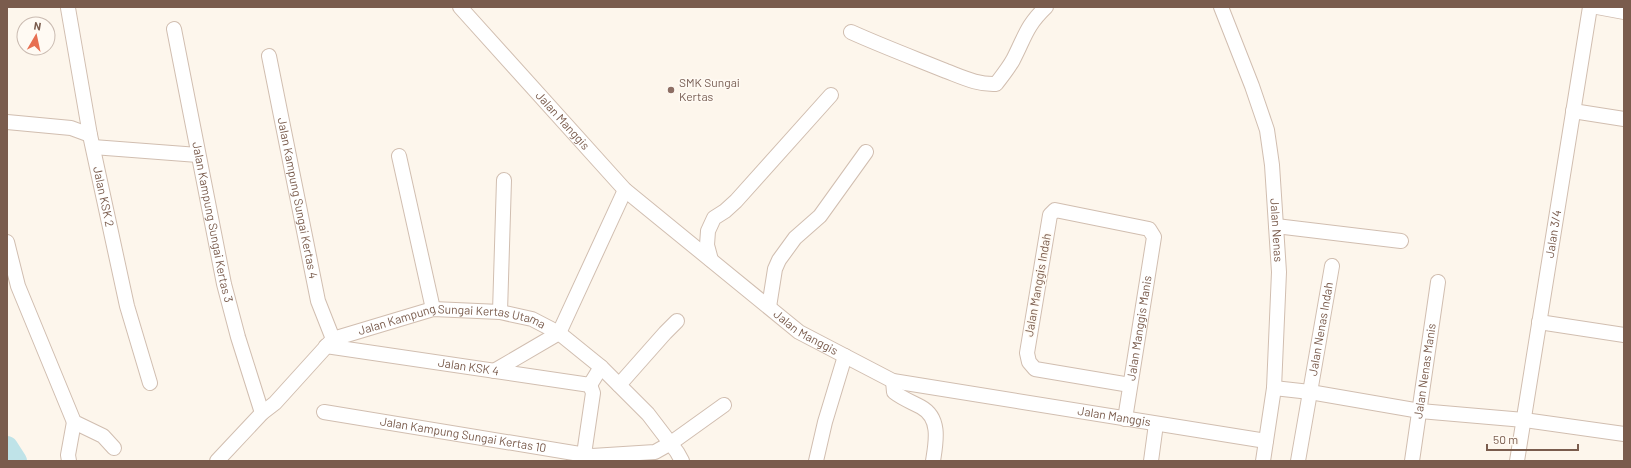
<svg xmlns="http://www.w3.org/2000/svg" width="1631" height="468" font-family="Barlow,sans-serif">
<rect width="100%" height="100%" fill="#fdf6ec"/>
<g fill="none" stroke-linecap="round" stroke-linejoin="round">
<polyline stroke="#bfe3e8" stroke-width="22" points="7,447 16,461"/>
<g stroke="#d1beb0" stroke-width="16">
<g id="minor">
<path id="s1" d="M460,7L625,190L799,332L893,381L1266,441"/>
<path id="s2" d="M1221,7L1252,86L1267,130L1272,165L1279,272L1274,388L1263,461"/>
<polyline points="1597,7 1624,12"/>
<path id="s3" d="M68,8L90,135L127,306L150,383"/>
<path id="s4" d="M174,29L224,284L238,337L262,413"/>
<path d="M851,32C882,46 914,58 946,71C962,77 978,85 996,84C1002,76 1008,69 1013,60C1025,37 1026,26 1046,7"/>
<path id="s5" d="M269,56L318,301L333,339"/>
<polyline points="1573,111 1624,119"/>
<polyline points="7,122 71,128 90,135"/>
<polyline points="93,147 198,155"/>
<polyline points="399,156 433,309"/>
<polyline points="1276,226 1401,241"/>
<polyline points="7,242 18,286 74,422 103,436 114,448"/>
<polyline points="711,260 707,245 708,231 714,218 725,211 736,201 831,95"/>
<polyline points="769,307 775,269 779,260 795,238 820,216 866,152"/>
<polyline points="500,312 504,180"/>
<polyline points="1539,322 1624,335"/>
<polyline points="559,333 625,190"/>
<path id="s6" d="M326,346L590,385L601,367"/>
<polyline points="494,371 559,333"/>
<path d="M893,381L894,392C903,399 912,402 921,407C941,418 936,442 933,461"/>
<polyline points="619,385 665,333 677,321"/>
<polyline points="1274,388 1310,392 1420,411 1524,420 1624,434"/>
<path id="s7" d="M324,412L592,456L655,452L671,443L724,405"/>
<path id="s8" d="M1125,419L1154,237L1149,229L1055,210L1050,215L1027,353L1029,362L1035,369L1130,385"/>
<polyline points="69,461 68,455 74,422"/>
<path id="s9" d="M217,461L262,413L275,403L333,339L433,309L500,312L532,319L559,333L601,367L648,414L677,452L682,461"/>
<polyline points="583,461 593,393 590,385"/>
<polyline points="816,461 825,422 845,356"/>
<polyline points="1151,461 1156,424"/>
<path id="s10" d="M1298,461L1332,266"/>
<path id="s11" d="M1412,461L1438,282"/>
<path id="s12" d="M1517,461L1590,7"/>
</g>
</g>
<use href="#minor" stroke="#fff" stroke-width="14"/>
</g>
<circle fill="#8d6e63" stroke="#fffaf3" stroke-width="1.5" cx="671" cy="90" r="4"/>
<g text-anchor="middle" stroke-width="3" stroke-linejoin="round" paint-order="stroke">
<g font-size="12" fill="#785e54" stroke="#fffaf3" text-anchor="start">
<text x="679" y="87">SMK Sungai<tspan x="679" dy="14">Kertas</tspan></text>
</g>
<g font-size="12" fill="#7a5c4d" stroke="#fffaf3">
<text dy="4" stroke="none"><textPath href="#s1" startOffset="153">Jalan Manggis</textPath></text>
<text dy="4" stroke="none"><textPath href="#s3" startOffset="192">Jalan KSK 2</textPath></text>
<text dy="4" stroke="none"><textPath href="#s5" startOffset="145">Jalan Kampung Sungai Kertas 4</textPath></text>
<text dy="4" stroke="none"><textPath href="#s4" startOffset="197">Jalan Kampung Sungai Kertas 3</textPath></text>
<text dy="4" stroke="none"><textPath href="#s2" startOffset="232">Jalan Nenas</textPath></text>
<text dy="4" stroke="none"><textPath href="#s12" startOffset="230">Jalan 3/4</textPath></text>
<text transform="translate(1038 285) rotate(-80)" y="4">Jalan Manggis Indah</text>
<text dy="4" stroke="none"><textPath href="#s8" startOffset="92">Jalan Manggis Manis</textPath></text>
<text dy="4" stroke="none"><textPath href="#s10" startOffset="134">Jalan Nenas Indah</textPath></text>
<text dy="4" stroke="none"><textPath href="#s9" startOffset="291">Jalan Kampung Sungai Kertas Utama</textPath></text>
<text dy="4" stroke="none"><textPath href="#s1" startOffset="477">Jalan Manggis</textPath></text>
<text dy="4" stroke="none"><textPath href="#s6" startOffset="144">Jalan KSK 4</textPath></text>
<text dy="4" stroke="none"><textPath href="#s11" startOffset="91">Jalan Nenas Manis</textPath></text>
<text dy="4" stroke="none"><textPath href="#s1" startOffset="801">Jalan Manggis</textPath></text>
<text dy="4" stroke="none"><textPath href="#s7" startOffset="141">Jalan Kampung Sungai Kertas 10</textPath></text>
</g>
</g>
<rect width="1631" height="468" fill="none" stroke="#7a5c4d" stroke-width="16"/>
<g transform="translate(36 36) rotate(9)"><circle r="19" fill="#fffaf3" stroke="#cabbb1"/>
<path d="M0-3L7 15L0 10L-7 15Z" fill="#e76f51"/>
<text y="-6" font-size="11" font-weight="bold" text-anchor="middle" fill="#7a5c4d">N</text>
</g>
<path d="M1487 444v6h91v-6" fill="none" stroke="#7a5c4d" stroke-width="2"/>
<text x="1493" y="444" font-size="12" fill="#7a5c4d" stroke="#fffaf3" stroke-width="3" paint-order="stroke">50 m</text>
</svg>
